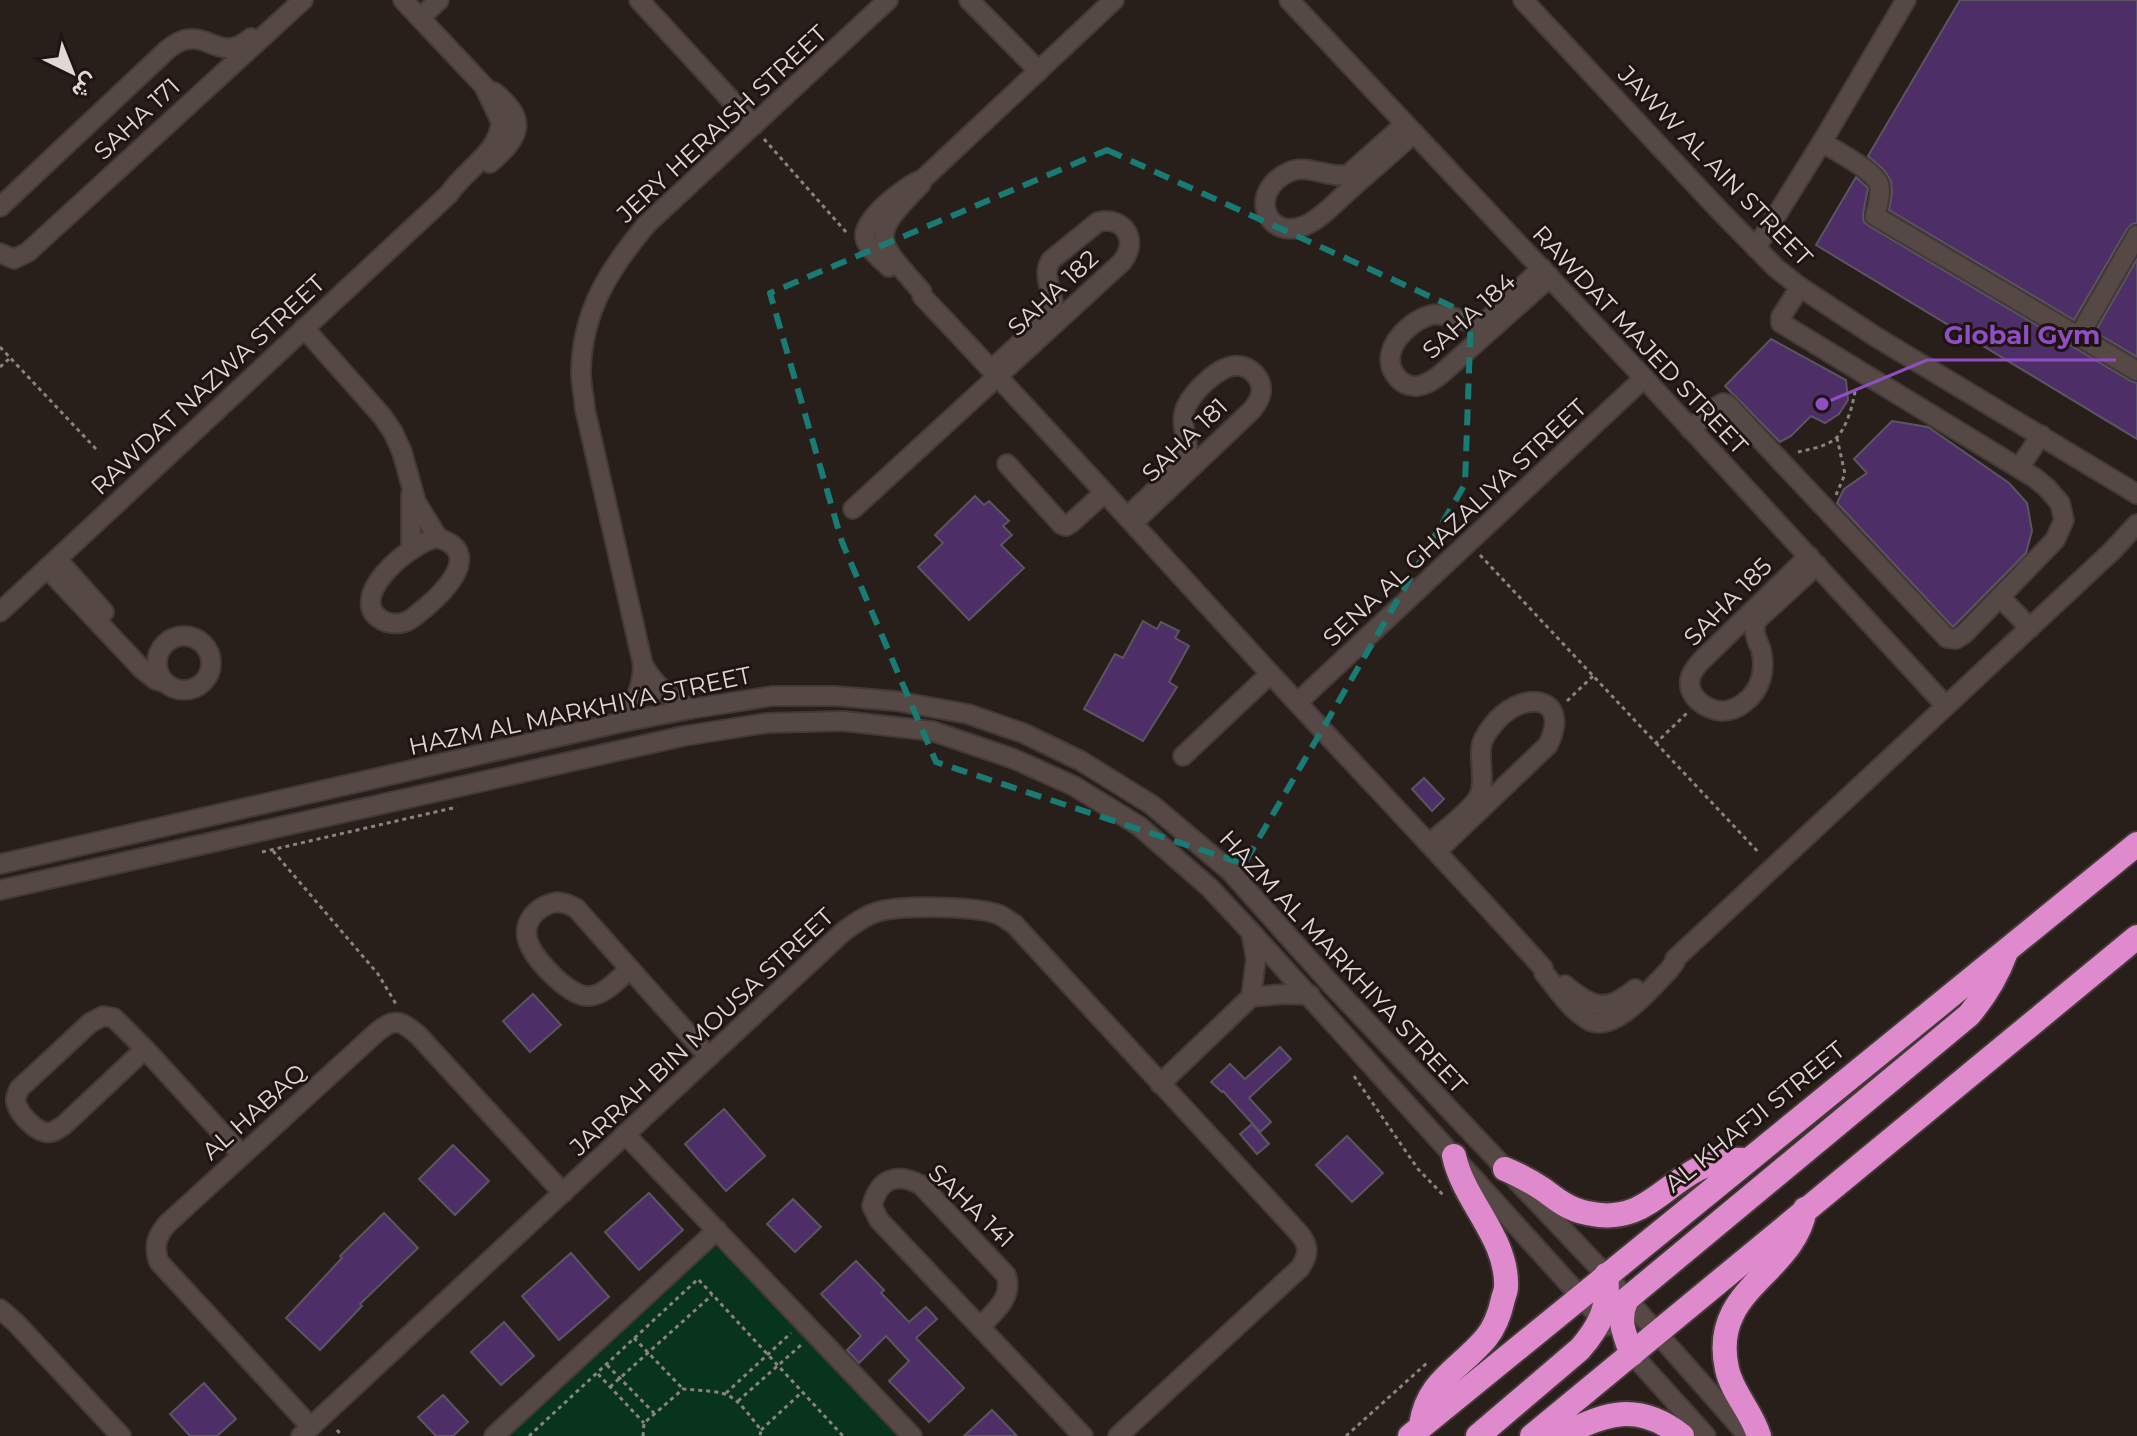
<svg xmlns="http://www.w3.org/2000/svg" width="2137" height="1436" font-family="Montserrat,Vazirmatn,sans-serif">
<rect width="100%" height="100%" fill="#281e1a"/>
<polygon fill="#08341b" points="713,1239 901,1436 501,1436"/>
<g fill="#4d2e67" stroke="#5a5560" stroke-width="2">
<polygon points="1960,0 2137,0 2137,223 2132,224 2127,229 2074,320 1889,210 1892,193 1891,181 1884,170 1868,156"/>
<polygon points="1856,177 1868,188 1863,214 1864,222 1869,226 2131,381 2137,383 2137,439 1816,245"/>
<polygon points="2137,259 2137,357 2095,332"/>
<polygon points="1771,339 1846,380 1848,400 1839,414 1825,423 1811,416 1791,436 1780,442 1725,386"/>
<polygon points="1892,421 1928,427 2009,483 2027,503 2032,531 2026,553 1953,627 1837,503 1844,489 1867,473 1854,459"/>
<polygon points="975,496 984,505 989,501 1009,521 1003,526 1012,535 1001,545 1024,568 969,620 918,567 943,543 935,535"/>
<polygon points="1143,621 1157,629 1161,622 1179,631 1175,638 1189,646 1169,682 1177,687 1143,741 1084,709 1115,654 1123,658"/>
<polygon points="1424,778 1444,799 1432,811 1412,789"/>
<polygon points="533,994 561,1025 530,1052 503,1021"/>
<polygon points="1280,1047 1291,1059 1249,1098 1271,1122 1260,1132 1223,1091 1222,1092 1211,1082 1230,1064 1245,1079"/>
<polygon points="724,1109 765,1156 726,1191 685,1144"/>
<polygon points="1252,1124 1269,1144 1257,1154 1240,1134"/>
<polygon points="1347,1136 1383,1173 1352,1202 1316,1165"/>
<polygon points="453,1145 489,1181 455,1215 419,1179"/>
<polygon points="649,1193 683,1230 639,1270 605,1232"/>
<polygon points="793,1199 821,1227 795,1252 767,1224"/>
<polygon points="384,1213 418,1248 360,1304 362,1306 320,1350 286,1318 342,1258 340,1256"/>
<polygon points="571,1253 609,1297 559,1340 522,1296"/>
<polygon points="856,1261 884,1290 881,1293 909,1322 926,1307 937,1319 916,1338 964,1388 929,1422 889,1381 909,1361 886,1336 859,1363 847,1350 861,1336 821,1294"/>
<polygon points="504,1322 534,1356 501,1385 471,1352"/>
<polygon points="204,1383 236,1419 217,1436 190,1436 170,1414"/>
<polygon points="443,1395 468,1422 453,1436 436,1436 418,1417"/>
<polygon points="992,1410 1017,1436 964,1436"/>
</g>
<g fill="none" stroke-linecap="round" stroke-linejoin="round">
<g stroke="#433a37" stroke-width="22">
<g id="minor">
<polyline points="639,0 754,125"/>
<polyline points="969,0 1039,71"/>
<polyline points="1289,0 1644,378 1946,706"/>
<polyline points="1523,0 1720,211 1776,268 1800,287 1876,337 2137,494"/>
<polyline points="420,18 439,0"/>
<path d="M1405,124L1349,174C1329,180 1309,163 1289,172C1246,192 1267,243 1306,225C1320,219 1333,205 1344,195C1367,174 1391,154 1414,133"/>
<path d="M1822,142C1835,151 1874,170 1879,184C1882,194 1877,206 1875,216L2137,371"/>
<path d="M490,163C521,136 528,120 494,92"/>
<path d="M922,180L921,184C868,238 875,238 922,292V296C1039,419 1152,545 1267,670C1359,770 1452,867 1543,968L1544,973C1557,989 1570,1009 1588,1020C1614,1035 1652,987 1669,970L1675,962V959L2112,551L2137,524"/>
<path d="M0,207L167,50C172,46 177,42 184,40C211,33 220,63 251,38"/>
<polyline points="1756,248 1822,142 1906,0"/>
<polyline points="0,253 14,259 28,252 303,0"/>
<path d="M889,267C881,259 867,249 865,237C863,219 907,184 922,180L1114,0"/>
<path d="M1542,268L1486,321C1467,327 1449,311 1431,315C1415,319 1395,336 1391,353C1387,369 1400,388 1418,386C1426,385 1433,380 1440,375L1550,277"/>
<polyline points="304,328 382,416 393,432 402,452 416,502 438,538"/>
<polyline points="2079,336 2137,235"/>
<polyline points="1690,429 1718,406 1723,403 1727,404 1947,638 1956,639 1964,634 2055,540 2064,520 2060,503 2047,488 2035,478 1781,323 1781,317 1800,287"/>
<polyline points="1007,464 1062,525 1066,526 1071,523 1104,493"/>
<polyline points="2019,468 2041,435"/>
<polyline points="411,495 411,550"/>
<path d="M853,509L1122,262C1139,241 1125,216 1098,222L1051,260C1039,279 1060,297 1050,316L992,369"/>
<path d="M1127,517L1187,460C1191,441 1177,423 1187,405C1194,391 1218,367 1234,366C1249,364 1263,378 1261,393C1260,399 1256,405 1252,410L1133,523"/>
<path d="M438,538C484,552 445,591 425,608C418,613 412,620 405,622C399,624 392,624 386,622C339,602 412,540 438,538Z"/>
<path d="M1809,556L1700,662C1696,667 1691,673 1690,679C1687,697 1706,710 1722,711C1730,711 1739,707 1745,702C1761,690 1766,669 1761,650C1757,639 1752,632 1757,620L1817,565"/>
<polyline points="57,559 104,612"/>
<polyline points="47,568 142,669 156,680 163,682"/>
<polyline points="2000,597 2030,628"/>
<path d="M0,612L449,194C465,169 499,153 501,122L484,86L403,0"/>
<circle cx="184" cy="663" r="27"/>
<path d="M643,665C655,685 669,698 690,709"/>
<polyline points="1298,702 1644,378"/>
<path d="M618,723C634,706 642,690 643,665L585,409C584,396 581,384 581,371C582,311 610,268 647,224L888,0"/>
<polyline points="1183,756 1270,674"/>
<path d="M1430,843C1442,832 1473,809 1479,796C1482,790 1482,784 1482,777C1481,748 1476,744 1497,720C1528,688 1571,699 1548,745L1437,851"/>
<polyline points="0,864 618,723 690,709 772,696 835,696 896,701 968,714 1023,733 1081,761 1152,805 1229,870 1330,983 1606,1275 1748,1436"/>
<polyline points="0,890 684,736 767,723 843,721 932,731 1014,759 1074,786 1139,826 1210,888 1251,932 1607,1326"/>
<path d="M557,902L567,904L576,908L630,969C618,979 605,995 589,996C571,998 537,962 530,946C519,924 536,906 557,902Z"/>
<polyline points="630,969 709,1057"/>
<path d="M1565,985C1592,1008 1607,1013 1635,989"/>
<polyline points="1251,997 1285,994 1310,995"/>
<path d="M103,1016L114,1018L145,1049L64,1125C58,1129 52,1134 45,1132C34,1130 18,1113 16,1102C15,1097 17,1094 19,1089L90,1023Z"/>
<polyline points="145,1049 242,1155"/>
<polyline points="1160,1084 1251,997 1256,959 1251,932"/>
<polyline points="625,1134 912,1436"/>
<polyline points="0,1309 16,1323 121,1436"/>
<path d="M980,1327C994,1312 1014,1297 1006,1275L921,1185C897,1172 879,1178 872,1206L879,1220L1083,1436"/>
<polyline points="1624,1345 1706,1436"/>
<path d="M311,1427L159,1262C153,1246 157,1236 167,1224L377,1032C395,1017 401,1021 418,1035L563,1193"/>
<path d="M301,1436L843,932C854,924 864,916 877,912C900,905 974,906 997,914C1003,916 1009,921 1014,924L1297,1231C1309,1244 1310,1253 1300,1268L1118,1436"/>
<polyline points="494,1436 717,1230"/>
</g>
</g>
<g stroke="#433a37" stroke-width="28">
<g id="highway">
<path d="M1505,1169C1519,1175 1532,1182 1544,1190C1557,1200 1570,1210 1587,1213C1640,1225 1658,1190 1698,1169C1713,1161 1730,1159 1746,1160"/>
<path d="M1632,1354C1624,1334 1617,1319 1627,1299L1969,1015C1986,995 1997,977 2006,952"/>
<path d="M1421,1425C1427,1381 1460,1369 1486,1338C1495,1327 1500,1313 1503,1299C1504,1295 1506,1291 1506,1287C1508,1238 1464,1202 1454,1156"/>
<polyline points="1410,1436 2137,844"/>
<path d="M1478,1436L1580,1349C1600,1326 1610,1306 1606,1275"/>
<polyline points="1532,1436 2137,937"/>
<path d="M1561,1436C1605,1412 1639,1402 1682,1436"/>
<path d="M1759,1436C1752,1412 1732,1393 1727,1369C1709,1288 1794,1275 1805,1209"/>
</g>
</g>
<g stroke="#8c8380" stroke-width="3" stroke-dasharray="4 4" stroke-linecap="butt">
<polyline points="764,139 846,232"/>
<polyline points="0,347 97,450"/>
<polyline points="0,367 9,359"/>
<path d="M1798,452C1810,449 1825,447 1835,439C1846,430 1853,405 1855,391"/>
<polyline points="1836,495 1845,474 1837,438"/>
<polyline points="1480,555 1656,743 1687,713"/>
<polyline points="1567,701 1593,676"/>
<polyline points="1656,743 1760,854"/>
<polyline points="273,851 378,974 396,1004"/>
<polyline points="262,852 457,807"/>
<polyline points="1354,1076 1418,1169 1445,1197"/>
<polyline points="634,1338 683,1389"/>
<polyline points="607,1365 654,1413"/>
<polyline points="598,1374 644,1423"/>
<polyline points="610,1387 712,1295"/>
<polyline points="726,1393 791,1333"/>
<polyline points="738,1401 801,1345"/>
<polyline points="337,1430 342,1436"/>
<polyline points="761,1430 802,1392"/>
<polyline points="529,1436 698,1279 843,1436"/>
<path d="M643,1436L644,1423L683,1389C733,1393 730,1390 761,1430L760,1436"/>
<polyline points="1346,1436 1428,1362"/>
</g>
<use href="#minor" stroke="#564945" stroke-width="18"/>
<use href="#highway" stroke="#df8acc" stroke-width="24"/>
</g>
<path fill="none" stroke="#197b73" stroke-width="6" stroke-dasharray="16 10" stroke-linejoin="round" d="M1107,150L1471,315L1465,484L1244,864L936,762L842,542L770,293Z"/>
<g text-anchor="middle" stroke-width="6" stroke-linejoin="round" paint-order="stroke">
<g font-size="24" fill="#e0d8d6" stroke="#1f1411">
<text transform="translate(137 119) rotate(-43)" y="8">SAHA 171</text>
<text transform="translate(722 124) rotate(-43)" y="8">JERY HERAISH STREET</text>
<text transform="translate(1715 166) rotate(46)" y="8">JAWW AL AIN STREET</text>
<text transform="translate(1053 293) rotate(-43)" y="8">SAHA 182</text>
<text transform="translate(1469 316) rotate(-42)" y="8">SAHA 184</text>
<text transform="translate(1640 340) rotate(47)" y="8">RAWDAT MAJED STREET</text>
<text transform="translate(208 385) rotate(-43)" y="8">RAWDAT NAZWA STREET</text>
<text transform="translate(1185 440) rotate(-44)" y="8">SAHA 181</text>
<text transform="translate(1455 523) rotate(-43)" y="8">SENA AL GHAZALIYA STREET</text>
<text transform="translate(1728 602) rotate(-45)" y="8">SAHA 185</text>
<text transform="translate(580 711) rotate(-12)" y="8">HAZM AL MARKHIYA STREET</text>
<text transform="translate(1343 962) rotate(47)" y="8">HAZM AL MARKHIYA STREET</text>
<text transform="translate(702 1032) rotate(-43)" y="8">JARRAH BIN MOUSA STREET</text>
<text transform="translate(254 1112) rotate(-42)" y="8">AL HABAQ</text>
<text transform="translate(1755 1117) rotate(-39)" y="8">AL KHAFJI STREET</text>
<text transform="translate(971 1206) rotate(44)" y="8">SAHA 141</text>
</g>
</g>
<path fill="none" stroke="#8f4ec4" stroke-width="3" d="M1822 404L1927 360H2116"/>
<circle fill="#8f4ec4" stroke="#1f1411" stroke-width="3" cx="1822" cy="404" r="8"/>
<g font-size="26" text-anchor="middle" font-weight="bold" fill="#8f4ec4" stroke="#1f1411" stroke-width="6" stroke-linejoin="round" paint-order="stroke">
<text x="2022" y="344">Global Gym</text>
</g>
<g transform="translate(72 72) rotate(137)" stroke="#1f1411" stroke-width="6" paint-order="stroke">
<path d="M0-6L14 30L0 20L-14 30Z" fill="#e0d8d6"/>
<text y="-12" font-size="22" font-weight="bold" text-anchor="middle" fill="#e0d8d6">ش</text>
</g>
</svg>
